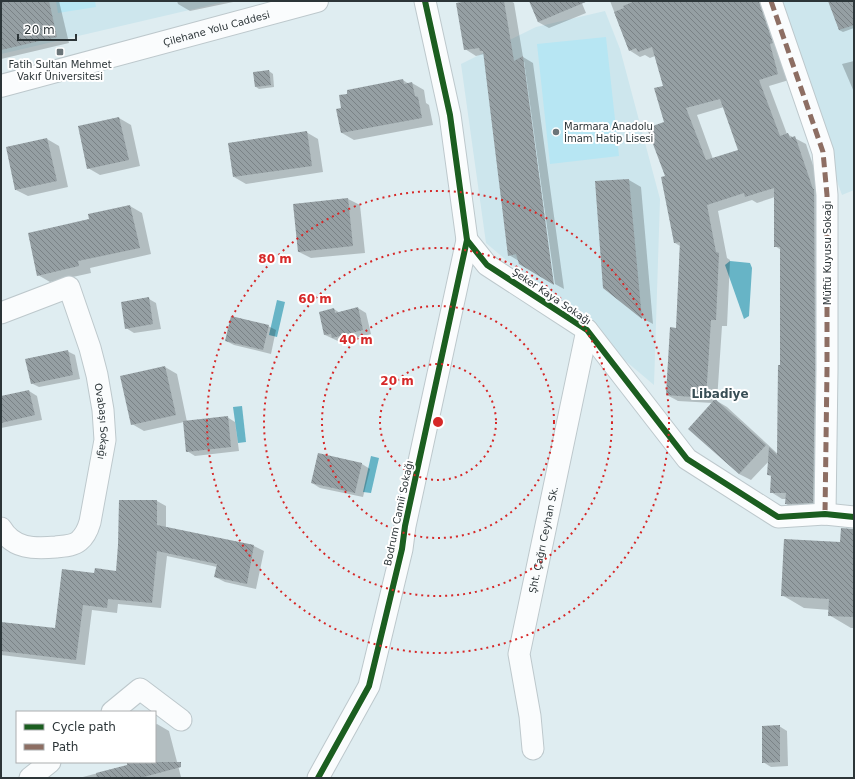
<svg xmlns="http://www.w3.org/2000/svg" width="855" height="779" font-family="'DejaVu Sans',sans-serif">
<defs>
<pattern id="building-back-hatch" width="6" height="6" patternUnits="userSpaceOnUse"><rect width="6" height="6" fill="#959fa3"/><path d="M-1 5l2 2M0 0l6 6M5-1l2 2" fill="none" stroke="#7a8286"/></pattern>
</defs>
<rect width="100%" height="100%" fill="#dfedf1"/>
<g fill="#cde6ed">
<polygon points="1,1 228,1 1,54"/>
<polygon points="771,1 854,1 854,190 842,195"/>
<polygon points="605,11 620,49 660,199 654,385 486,243 461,64 536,27"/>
</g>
<g fill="#b7e6f3">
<polygon points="56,1 95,1 96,7 58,13"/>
<polygon points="606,37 619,156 550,164 537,44"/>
</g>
<g fill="#67b4c6">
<polygon points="730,261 750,263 752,268 749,316 744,319 725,265"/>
<polygon points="277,300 285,302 277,337 269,335"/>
<polygon points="242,406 246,442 238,443 233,407"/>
<polygon points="371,456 379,458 371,493 363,492"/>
</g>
<g fill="#0003" fill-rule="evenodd">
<polygon points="1,1 59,1 69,43 1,59"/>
<polygon points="177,1 238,1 190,11 178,4"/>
<polygon points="471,1 511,1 514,3 523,57 533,63 564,289 555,284 524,61 522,62 519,261 509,255 484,54 476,56 465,49"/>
<polygon points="530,1 581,1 586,13 549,28 538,22"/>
<path d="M610,1H772L789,80L769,86L787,134L806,144L823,195L824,509L797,510L786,504L787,499H782L771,492L772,477L768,475L769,461L751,480L739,474L690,428L713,403L678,401L667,395L677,329L680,246L675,243L666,177L665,86L655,56L650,58L645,55L640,57L629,50ZM724,107L740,150L713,159L697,115ZM775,197V246L781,250V366L778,454L727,407L717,401L722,326H727L730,260L727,258L718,211L752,200L757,203Z"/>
<polygon points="829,1 854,1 854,28 843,32 839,30"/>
<polygon points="854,61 854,92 842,64"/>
<polygon points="269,71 273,74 274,87 259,89 256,87"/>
<polygon points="403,80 409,84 412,83 424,90 426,103 429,105 433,125 354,140 342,133"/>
<polygon points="119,118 131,125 140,166 100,175 88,168 79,127"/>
<polygon points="306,132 318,139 323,172 246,184 234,177"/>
<polygon points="47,139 59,146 68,187 28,196 16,190"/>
<polygon points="629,180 641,187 653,324 642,318 604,288"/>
<polygon points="348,199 360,205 365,253 311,258 299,252 294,205"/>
<polygon points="130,206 142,213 151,254 90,268 91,273 50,282 38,275"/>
<polygon points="149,299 156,303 161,329 134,333 126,328"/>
<polygon points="358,308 366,313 371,334 340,342 325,335 334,309 340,313"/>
<polygon points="268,326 276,330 271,354 234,345 226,341"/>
<polygon points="67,351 75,355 80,379 39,387 31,383"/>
<polygon points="165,367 177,374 187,422 227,417 235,422 239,451 195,456 187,451 184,422 144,431 132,424"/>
<polygon points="29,391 37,396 42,420 1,428 1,397"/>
<polygon points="319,454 362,464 370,469 363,497 320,488 312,483"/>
<polygon points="157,501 166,506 166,528 254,546 264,551 256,589 225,582 215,577 217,567 167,556 161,608 118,604 117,613 92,610 85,665 1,655 1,623 56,630 95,574 117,572"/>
<polygon points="854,531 854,628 851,628 829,615 830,610 804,608 782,595"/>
<polygon points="157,724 169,731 181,777 176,778 79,778 129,765 128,762 155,762 155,725"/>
<polygon points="779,726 787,731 788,766 771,767 763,762"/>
</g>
<g fill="url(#building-back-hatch)" fill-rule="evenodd">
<polygon points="1,1 49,1 57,37 1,50"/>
<polygon points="468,1 504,1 514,61 523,56 554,285 519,264 516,254 508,256 483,51 480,51 479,48 464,50 456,3"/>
<polygon points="529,1 588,1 538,22"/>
<path d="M635,1L759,2L773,43L770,44L778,74L759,80L780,136L788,133L790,138L795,136L813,189H814L815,370L813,503L785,504L786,493H770L771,475H767L769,447L777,455L778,365H780V247H774V188L745,197L744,193L707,205L716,252L719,253L716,320H711L706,398L666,395L670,327L676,328L680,242L674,243L661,177L665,176L647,128L664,122L654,88L663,86L652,47L638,52L636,48L629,51L614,12L624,8L623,6ZM720,99L738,150L706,160L686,108Z"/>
<polygon points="828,1 854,1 854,25 839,30"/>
<polygon points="269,70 271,85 255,87 253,72"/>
<polygon points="403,79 404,84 412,82 415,96 418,97 422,118 341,133 336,109 341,108 339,95 347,94 347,90"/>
<polygon points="119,117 129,160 87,169 78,126"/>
<polygon points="307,131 312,166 233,177 228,143"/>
<polygon points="47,138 57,181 15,190 6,147"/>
<polygon points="629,179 642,319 603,288 595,181"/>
<polygon points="348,198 353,246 298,252 293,204"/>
<polygon points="130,205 140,248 78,261 79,266 37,276 28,233 89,219 88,214"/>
<polygon points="149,297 153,324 125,329 121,302"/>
<polygon points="358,307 363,330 332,338 331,334 324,335 319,312 334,308 335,313"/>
<polygon points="231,316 269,325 263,350 225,341"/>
<polygon points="68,350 73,375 31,384 25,359"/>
<polygon points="165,366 176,415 131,425 120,376"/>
<polygon points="29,390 35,415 1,423 1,396"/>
<polygon points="715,399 766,445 739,474 688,429"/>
<polygon points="228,416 231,447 186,452 183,421"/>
<polygon points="318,453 362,463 355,493 311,483"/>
<polygon points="119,500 157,500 157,525 254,545 247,584 214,577 217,564 157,551 152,603 108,599 107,608 83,605 76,660 1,651 1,622 55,628 62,569 94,573 95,568 116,571 118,545"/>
<polygon points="841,528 854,529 854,617 828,616 829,599 781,596 784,539 840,542"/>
<polygon points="780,725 780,762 762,763 762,726"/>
<polygon points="127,762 181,762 181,767 140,778 97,778 96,773 127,765"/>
</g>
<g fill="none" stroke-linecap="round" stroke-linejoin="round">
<g stroke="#bdc8cc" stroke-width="23">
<g id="street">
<polyline points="425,1 450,115 467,240 487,265 587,330 687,459 778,517 825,514 854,517"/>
<polyline points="771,1 823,152 827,195 827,370 825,514"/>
<path id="s1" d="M1,313L69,287L90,348L97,375L103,410L105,440L90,522C88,529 85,536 79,541C73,546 64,546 56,547C34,549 13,549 1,528"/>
<polyline points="112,712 140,689 181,720"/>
<path id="s2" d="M533,749L530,716L519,654L587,330"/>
<polyline points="30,778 50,762"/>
<polyline points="318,778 369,686 402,549 405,526 467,240"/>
</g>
</g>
<g stroke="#bdc8cc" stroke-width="24">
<g id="secondary">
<path id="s3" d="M1,86L317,1"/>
</g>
</g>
<use href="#street" stroke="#fafcfd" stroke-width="21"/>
<use href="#secondary" stroke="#fafcfd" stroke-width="22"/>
<polyline stroke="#8d6e63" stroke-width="5" stroke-dasharray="10 5" stroke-linecap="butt" points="771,1 823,152 827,195 827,370 825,514"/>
<g stroke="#fff" stroke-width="8">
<g id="cycleway">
<polyline points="425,1 450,115 467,240 487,265 587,330 687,459 778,517 825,514 854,517"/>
<polyline points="318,778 369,686 402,549 405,526 467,240"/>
</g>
</g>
<use href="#cycleway" stroke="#1b5e20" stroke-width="6"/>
</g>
<g fill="none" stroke="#d62828" stroke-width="2" stroke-dasharray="2 4">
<circle cx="438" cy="422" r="58"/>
<circle cx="438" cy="422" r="116"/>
<circle cx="438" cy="422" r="174"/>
<circle cx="438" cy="422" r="231"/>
</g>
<g fill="#6b7579" stroke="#fff" stroke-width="1.5">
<rect x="56" y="48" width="8" height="8" rx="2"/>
<circle cx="556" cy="132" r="4"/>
</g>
<g text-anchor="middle" stroke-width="4" stroke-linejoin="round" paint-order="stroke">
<g font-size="10" fill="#2c3538" stroke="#fff">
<text dy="4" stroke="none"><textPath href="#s3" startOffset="223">Çilehane Yolu Caddesi</textPath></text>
<text transform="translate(827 253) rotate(-90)" y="4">Müftü Kuyusu Sokağı</text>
<text transform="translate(552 296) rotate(34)" y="4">Şeker Kaya Sokağı</text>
<text dy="4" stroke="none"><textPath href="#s1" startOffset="212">Ovabaşı Sokağı</textPath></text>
<text transform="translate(398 513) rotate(-78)" y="4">Bodrum Camii Sokağı</text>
<text dy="4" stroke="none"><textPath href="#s2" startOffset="213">Şht. Çağrı Ceyhan Sk.</textPath></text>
</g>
<g font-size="10" fill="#2c3538" stroke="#fff">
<text x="60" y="68">Fatih Sultan Mehmet<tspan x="60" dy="12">Vakıf Üniversitesi</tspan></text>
<text x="564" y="130" text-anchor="start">Marmara Anadolu<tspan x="564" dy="12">İmam Hatip Lisesi</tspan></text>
</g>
<g font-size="12" font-weight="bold" fill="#384d54" stroke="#fff">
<text x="720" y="398">Libadiye</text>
</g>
</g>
<circle cx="438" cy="422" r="6" fill="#d62828" stroke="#fff" stroke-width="2"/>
<g font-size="12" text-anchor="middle" font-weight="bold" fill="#d62828" stroke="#fff" stroke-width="4" stroke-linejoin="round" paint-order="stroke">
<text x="275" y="263">80 m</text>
<text x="315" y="303">60 m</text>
<text x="356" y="344">40 m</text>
<text x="397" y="385">20 m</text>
</g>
<rect width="855" height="779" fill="none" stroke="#2c3538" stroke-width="4"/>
<rect x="16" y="711" width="140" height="52" fill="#ffffff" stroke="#abaeaf"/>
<rect x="24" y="724" width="20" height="6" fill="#1b5e20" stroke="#abaeaf"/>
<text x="52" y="731" font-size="12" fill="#2c3538">Cycle path</text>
<rect x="24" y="744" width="20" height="6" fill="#8d6e63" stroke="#abaeaf"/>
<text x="52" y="751" font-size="12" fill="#2c3538">Path</text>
<path d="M18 34v6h58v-6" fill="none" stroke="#2c3538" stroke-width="2"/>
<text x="24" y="34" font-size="12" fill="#2c3538" stroke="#ffffff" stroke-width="3" paint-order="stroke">20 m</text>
</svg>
